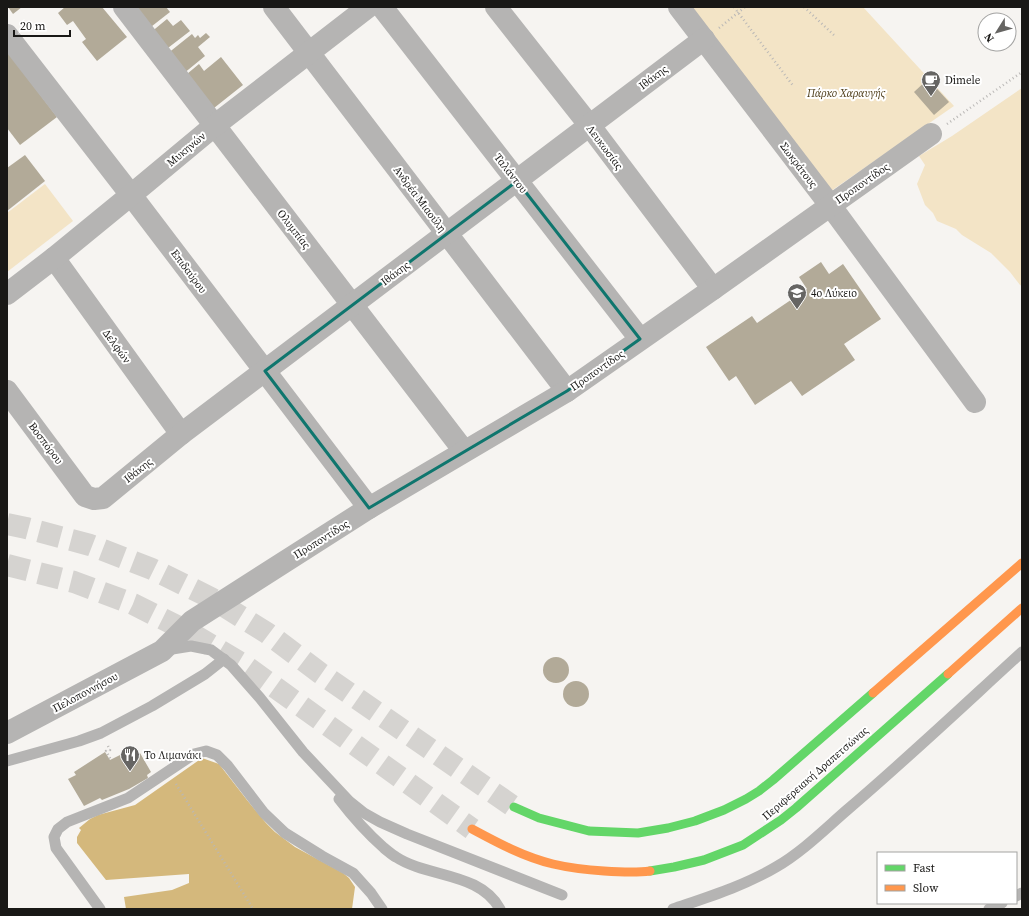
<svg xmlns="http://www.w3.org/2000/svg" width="1029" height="916" font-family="'Source Serif 4',serif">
<rect width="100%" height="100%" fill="#f6f4f1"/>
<g fill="#f3e4c6">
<polygon points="689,7 863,7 954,106 831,191"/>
<polygon points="1022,88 1022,286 1020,285 1010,272 991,253 962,235 956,229 937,221 933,213 925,205 917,184 925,165 919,156 952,136"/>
<polygon points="45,184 73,221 7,272 7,213"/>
</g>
<polygon fill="#d4b87c" points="202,758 219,764 247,800 266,823 275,832 295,847 343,873 349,878 355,887 352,909 126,909 124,897 172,890 189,883 189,874 106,880 77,843 77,837 81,830 79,828 90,819 98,815 135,805"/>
<g fill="#b2aa98">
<polygon points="8,7 22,7 13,14"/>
<polygon points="65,7 102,7 127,37 97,61 82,42 86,39 73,21 67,25 58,13"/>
<polygon points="135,7 166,7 170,12 147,30"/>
<polygon points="167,19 173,26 181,20 190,31 164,51 150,33"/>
<polygon points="206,33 210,37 198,47 205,56 183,74 167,54 192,34 195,38 198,35 200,38"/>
<polygon points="7,51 57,117 20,145 7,128"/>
<polygon points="221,57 243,85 214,108 187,74 199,64 204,71"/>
<polygon points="928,79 949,102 934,115 914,92"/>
<polygon points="25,155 45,181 7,211 7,168"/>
<polygon points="821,262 829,274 843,264 881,319 844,344 855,360 802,396 791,381 755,405 736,376 729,381 706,347 752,316 757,323 807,289 799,277"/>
<circle cx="556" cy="670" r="13"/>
<circle cx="576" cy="694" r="13"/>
<polygon points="105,752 110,760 126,752 127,755 131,752 133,756 140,753 151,772 147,775 148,778 129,789 102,800 100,798 84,806 68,779 76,775 74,772"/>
</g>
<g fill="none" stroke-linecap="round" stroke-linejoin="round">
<g stroke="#d5d3d0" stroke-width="22" stroke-dasharray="22 11" stroke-linecap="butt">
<polyline points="7,524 26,528 90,545 152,569 211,598 267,633 320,673 514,807"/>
<polyline points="7,565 74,582 133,604 189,632 244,665 472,829"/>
</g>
<g stroke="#bab8b6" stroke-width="2.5" stroke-dasharray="1 3" stroke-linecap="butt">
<polyline points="734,7 794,87"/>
<polyline points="804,7 835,36"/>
<polyline points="719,28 745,7"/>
<polyline points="947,124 1022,72"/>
<polyline points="108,746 110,750 106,751 111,760"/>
<polyline points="176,784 253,909"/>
</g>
<g stroke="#b5b4b3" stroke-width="11">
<polyline points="166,650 191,646 211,650 231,665 260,698 303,752 349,801 364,813 380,822 407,834 562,895"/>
<polyline points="7,761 79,741 101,733 152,706 205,674 224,659"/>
<path d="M339,799C352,816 367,833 384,848C388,851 392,855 396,857C428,878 480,872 500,909"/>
<polyline points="1016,896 1022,893"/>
<polyline points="100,909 56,848 54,837 58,829 67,822 128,798 194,754 206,751 217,755 228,766 264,813 285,833 322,856 353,873 371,893 382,909"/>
<path d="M673,909C708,897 744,886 776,867C802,852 825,829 847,810C907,759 964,705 1022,652"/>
<polyline points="989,909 1002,903"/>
</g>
<g stroke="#b5b4b3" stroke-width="22">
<polyline points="124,7 464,451"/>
<polyline points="274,7 567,391"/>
<polyline points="382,7 640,339"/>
<polyline points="496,7 590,126 713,289"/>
<polyline points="679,7 830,205 975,402"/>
<polyline points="7,35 131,195 369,508"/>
<polyline points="54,258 181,434"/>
<polyline points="7,294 54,258 131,195 214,126 368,7"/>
<polyline points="7,391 85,496 94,499 103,498 181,434 704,39"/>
<polyline points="7,733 162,651 192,621 369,508 567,391 713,289 931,134"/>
</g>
<g stroke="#63d668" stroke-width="9">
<polyline points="514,807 539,818 589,831 638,833 668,828 695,821 724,810 746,799 759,791 773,780 873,693"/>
<polyline points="650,871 674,867 704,860 743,845 781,820 796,808 948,674"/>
</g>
<g stroke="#ff974d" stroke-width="9">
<polyline points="948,674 1022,608"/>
<polyline points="873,693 1022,563"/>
<path d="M472,829C498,843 524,857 553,864C570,868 587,870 604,871C619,872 635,873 650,871"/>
</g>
</g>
<path fill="none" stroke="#0f766e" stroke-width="3" stroke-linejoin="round" d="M517,181L640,339L567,391L369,508L265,371Z"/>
<defs>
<g id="cafe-pin" transform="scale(1)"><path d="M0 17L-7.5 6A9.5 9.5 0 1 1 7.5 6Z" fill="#666563" stroke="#fff"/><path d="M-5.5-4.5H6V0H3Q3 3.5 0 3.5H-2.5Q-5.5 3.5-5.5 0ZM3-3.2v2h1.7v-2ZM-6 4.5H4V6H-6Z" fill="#fff"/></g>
<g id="school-pin" transform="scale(1)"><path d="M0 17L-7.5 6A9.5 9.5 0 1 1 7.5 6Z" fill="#666563" stroke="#fff"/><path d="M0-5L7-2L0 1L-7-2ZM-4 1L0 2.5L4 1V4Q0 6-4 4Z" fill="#fff"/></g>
<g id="restaurant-pin" transform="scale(1)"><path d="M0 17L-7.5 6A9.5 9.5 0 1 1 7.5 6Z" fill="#666563" stroke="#fff"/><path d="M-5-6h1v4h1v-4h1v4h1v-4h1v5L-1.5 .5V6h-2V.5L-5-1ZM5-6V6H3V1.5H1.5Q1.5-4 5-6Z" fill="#fff"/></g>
</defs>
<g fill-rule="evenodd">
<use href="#cafe-pin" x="931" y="80"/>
<use href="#school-pin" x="797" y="293"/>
<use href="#restaurant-pin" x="130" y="755"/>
</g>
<g text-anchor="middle" stroke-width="4" stroke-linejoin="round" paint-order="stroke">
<g font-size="11" fill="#191816" stroke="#fff">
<text transform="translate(653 77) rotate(-37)" y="4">Ιθάκης</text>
<text transform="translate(605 147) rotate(53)" y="4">Λευκωσίας</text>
<text transform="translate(186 149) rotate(-40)" y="4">Μυκηνών</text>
<text transform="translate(799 165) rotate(53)" y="4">Σωκράτους</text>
<text transform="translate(511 173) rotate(52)" y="4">Ταλάντου</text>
<text transform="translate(862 183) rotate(-35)" y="4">Προποντίδος</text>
<text transform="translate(420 199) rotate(53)" y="4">Ανδρέα Μιαούλη</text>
<text transform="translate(294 229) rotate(52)" y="4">Ολυμπίας</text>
<text transform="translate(189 271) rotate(53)" y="4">Επιδαύρου</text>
<text transform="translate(395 273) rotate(-37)" y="4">Ιθάκης</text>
<text transform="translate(117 346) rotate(54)" y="4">Δελφών</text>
<text transform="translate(597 370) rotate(-35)" y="4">Προποντίδος</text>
<text transform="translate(46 443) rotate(53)" y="4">Βοσπόρου</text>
<text transform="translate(138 470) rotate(-39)" y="4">Ιθάκης</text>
<text transform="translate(321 539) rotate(-32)" y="4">Προποντίδος</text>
<text transform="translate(85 692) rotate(-28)" y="4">Πελοποννήσου</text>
<text transform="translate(815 773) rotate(-41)" y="4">Περιφερειακή Δραπετσώνας</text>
</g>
<g font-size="11" fill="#191816" stroke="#fff" text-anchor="start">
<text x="945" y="84">Dimele</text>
<text x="811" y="297">4ο Λύκειο</text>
<text x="144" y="759">Το Λιμανάκι</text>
</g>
<g font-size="11" font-style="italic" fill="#4e3d19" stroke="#fff">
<text x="846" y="97">Πάρκο Χαραυγής</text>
</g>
</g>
<rect width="1029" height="916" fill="none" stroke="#191816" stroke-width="16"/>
<rect x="877" y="852" width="140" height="52" fill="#ffffff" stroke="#a3a3a2"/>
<rect x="885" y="865" width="20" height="6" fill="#63d668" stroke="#a3a3a2"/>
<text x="913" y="872" font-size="12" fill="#191816">Fast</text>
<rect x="885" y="885" width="20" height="6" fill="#ff974d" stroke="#a3a3a2"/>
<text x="913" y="892" font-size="12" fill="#191816">Slow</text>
<g transform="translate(997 32) rotate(233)"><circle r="19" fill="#ffffff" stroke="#a3a3a2"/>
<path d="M0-3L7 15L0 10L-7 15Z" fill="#666563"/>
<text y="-6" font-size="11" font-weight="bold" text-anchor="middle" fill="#191816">N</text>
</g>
<path d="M14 30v6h56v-6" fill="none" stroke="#191816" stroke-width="2"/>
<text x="20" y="30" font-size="12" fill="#191816" stroke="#ffffff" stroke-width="3" paint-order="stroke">20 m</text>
</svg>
